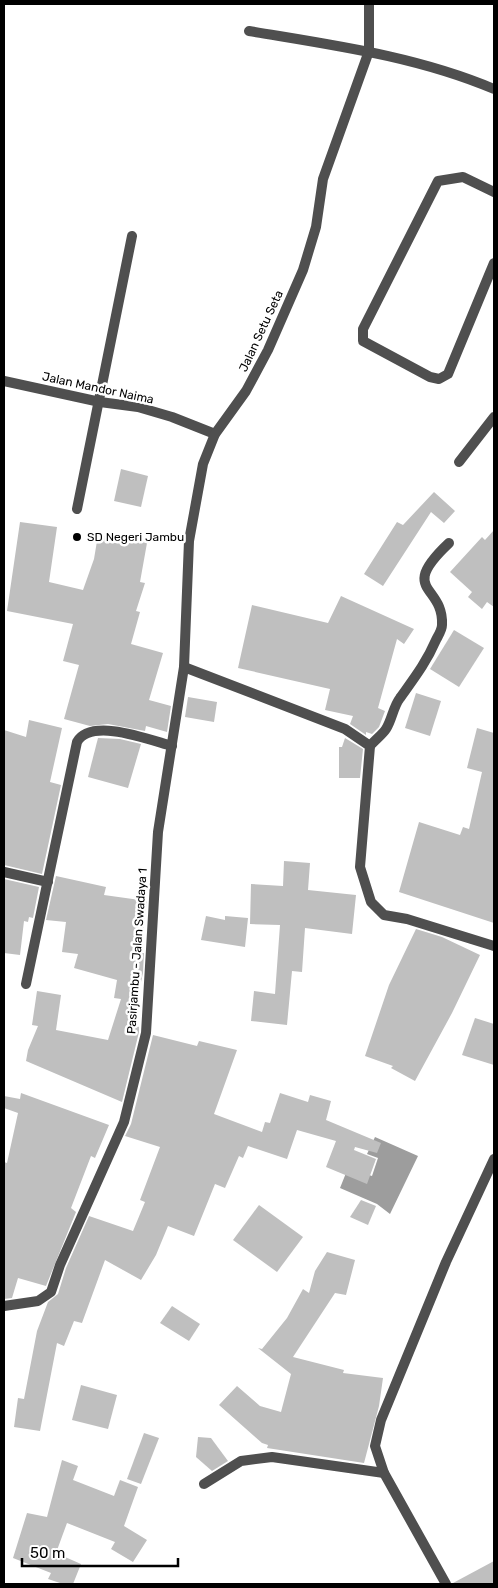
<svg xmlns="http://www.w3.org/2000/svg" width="498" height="1588" font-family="Rubik,sans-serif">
<rect width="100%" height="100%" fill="#fff"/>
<polygon fill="#9d9d9d" points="375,1137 418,1156 390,1214 377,1204 340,1188 348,1168 372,1176 378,1158 367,1154"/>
<g fill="#bfbfbf">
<polygon points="121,469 148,476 141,507 114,501"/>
<polygon points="434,492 455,511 444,523 431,512 383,586 364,574 397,522 403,525"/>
<polygon points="20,522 57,527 49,582 83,590 94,559 98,535 147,543 140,582 145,583 136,611 140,612 131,644 163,653 149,700 171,706 167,732 146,726 145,731 108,724 90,726 64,719 79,665 63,661 73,624 7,611"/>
<polygon points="494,530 494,607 487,602 482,609 468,597 472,592 450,572 482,537 485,540"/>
<polygon points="341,596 414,629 404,644 397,639 378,708 385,711 379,727 372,734 366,732 366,735 350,724 353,716 325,710 330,689 238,668 252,605 328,623"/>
<polygon points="454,630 484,648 459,687 430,669"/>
<polygon points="416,693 441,701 430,736 405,728"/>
<polygon points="188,697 217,702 214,722 185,717"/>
<polygon points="29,720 62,728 50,782 61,785 42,874 4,865 4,730 26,737"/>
<polygon points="477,728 494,733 494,923 399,892 419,822 460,835 463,827 469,829 482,772 467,768"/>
<polygon points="98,738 120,739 141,744 128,788 88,777"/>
<polygon points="345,738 363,749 360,778 339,778 339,747 342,747"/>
<polygon points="284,861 310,863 308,890 356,895 352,934 305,928 302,972 292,971 287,1025 251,1021 254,991 275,994 280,925 250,924 251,884 283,886"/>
<polygon points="56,876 106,887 104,895 147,901 140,953 144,953 143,973 135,1010 137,1011 134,1025 139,1027 139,1032 122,1102 26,1061 28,1050 38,1026 32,1025 37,991 61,995 56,1030 108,1040 121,999 114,998 117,980 74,968 78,954 62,952 66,922 46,920"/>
<polygon points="4,879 39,887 33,918 29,917 28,922 24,921 20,955 4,953"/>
<polygon points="206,916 225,920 225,916 248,918 245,947 201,940"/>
<polygon points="416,929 442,937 480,955 452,1013 415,1081 391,1068 393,1066 365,1056 389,985"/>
<polygon points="475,1018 494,1024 494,1065 462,1055"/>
<polygon points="153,1035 197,1046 199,1041 237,1050 214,1114 262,1132 265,1122 270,1123 280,1093 308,1102 310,1095 331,1101 326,1120 381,1143 377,1153 355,1147 354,1150 376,1159 367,1184 326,1167 336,1141 297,1130 287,1159 248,1146 243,1158 239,1156 225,1188 215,1184 194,1236 168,1226 156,1255 141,1280 105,1260 82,1323 74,1321 64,1346 57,1343 40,1431 14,1427 18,1398 24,1399 37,1331 48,1302 58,1294 66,1268 89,1216 133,1231 145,1202 140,1200 160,1147 125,1136 131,1124"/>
<polygon points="21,1093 109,1125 95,1158 91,1156 71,1208 76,1212 46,1286 18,1278 12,1298 4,1299 4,1162 7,1163 18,1113 4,1108 4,1096 20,1099"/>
<polygon points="361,1200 376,1206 368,1225 350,1217"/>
<polygon points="259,1205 303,1237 277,1272 233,1240"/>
<polygon points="327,1252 355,1260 346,1295 335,1293 293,1357 344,1370 343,1373 383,1378 379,1406 364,1463 267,1448 268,1445 262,1443 219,1405 237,1386 260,1406 281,1412 291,1374 258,1348 262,1349 287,1318 303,1289 309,1293 315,1271"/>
<polygon points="172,1306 200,1324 189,1341 160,1323"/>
<polygon points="81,1385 117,1395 108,1429 72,1420"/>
<polygon points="144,1433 159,1438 141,1484 127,1479"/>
<polygon points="198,1437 211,1438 228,1461 212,1471 196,1457"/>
<polygon points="62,1460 78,1466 73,1480 114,1496 120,1480 138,1487 124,1526 147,1540 133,1562 111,1549 115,1542 67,1523 56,1553 81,1564 73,1584 63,1584 48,1579 51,1573 13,1558 27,1513 47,1517"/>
<polygon points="494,1561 494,1584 453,1584 453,1583"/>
</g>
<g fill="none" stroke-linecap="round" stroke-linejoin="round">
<g stroke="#4f4f4f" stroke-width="10">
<path d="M249,31C332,45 416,56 494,89"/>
<polyline points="494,192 463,177 438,181 363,329 363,341 430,377 439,379 448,374 494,263"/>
<polyline points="4,381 100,402 138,407 172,417 215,434"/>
<polyline points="459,462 494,417"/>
<polyline points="77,509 132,236"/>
<polyline points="184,667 345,729 370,746 360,867 371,902 384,915 407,919 494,946"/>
<path d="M370,746C375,740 382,735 386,729C392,720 393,707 400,698C415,677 426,663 436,640C438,636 442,630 442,625C444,584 397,592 449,543"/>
<polyline points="4,872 48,882"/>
<path d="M26,984L77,742C91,717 150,740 172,746"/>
<polyline points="4,1306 38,1301 51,1292 60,1265 124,1122 146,1033 158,832 184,667 189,541 203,464 215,434 246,391 268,350 303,270 316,227 323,179 369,51 369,4"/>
<polyline points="204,1484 241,1461 272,1457 384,1473"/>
<polyline points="446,1584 384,1473 375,1446 381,1420 446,1262 494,1159"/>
</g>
</g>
<circle fill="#000" stroke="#fff" stroke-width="2" cx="77" cy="537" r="5"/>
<g text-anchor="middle" stroke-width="5" stroke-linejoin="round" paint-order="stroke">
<g font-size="12" fill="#000" stroke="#fff">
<text transform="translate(261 331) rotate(-65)" y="4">Jalan Setu Seta</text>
<text transform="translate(98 388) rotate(12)" y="4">Jalan Mandor Naima</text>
<text transform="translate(137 951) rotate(-86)" y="4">Pasirjambu - Jalan Swadaya 1</text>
</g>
<g font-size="12" fill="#000" stroke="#fff" text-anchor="start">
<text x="87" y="541">SD Negeri Jambu</text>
</g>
</g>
<rect width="498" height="1588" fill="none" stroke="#000000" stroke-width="10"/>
<path d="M22 1558v8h156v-8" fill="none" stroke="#000000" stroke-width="2.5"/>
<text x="30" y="1558" font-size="15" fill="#000000" stroke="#ffffff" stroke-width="4" paint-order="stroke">50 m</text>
</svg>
